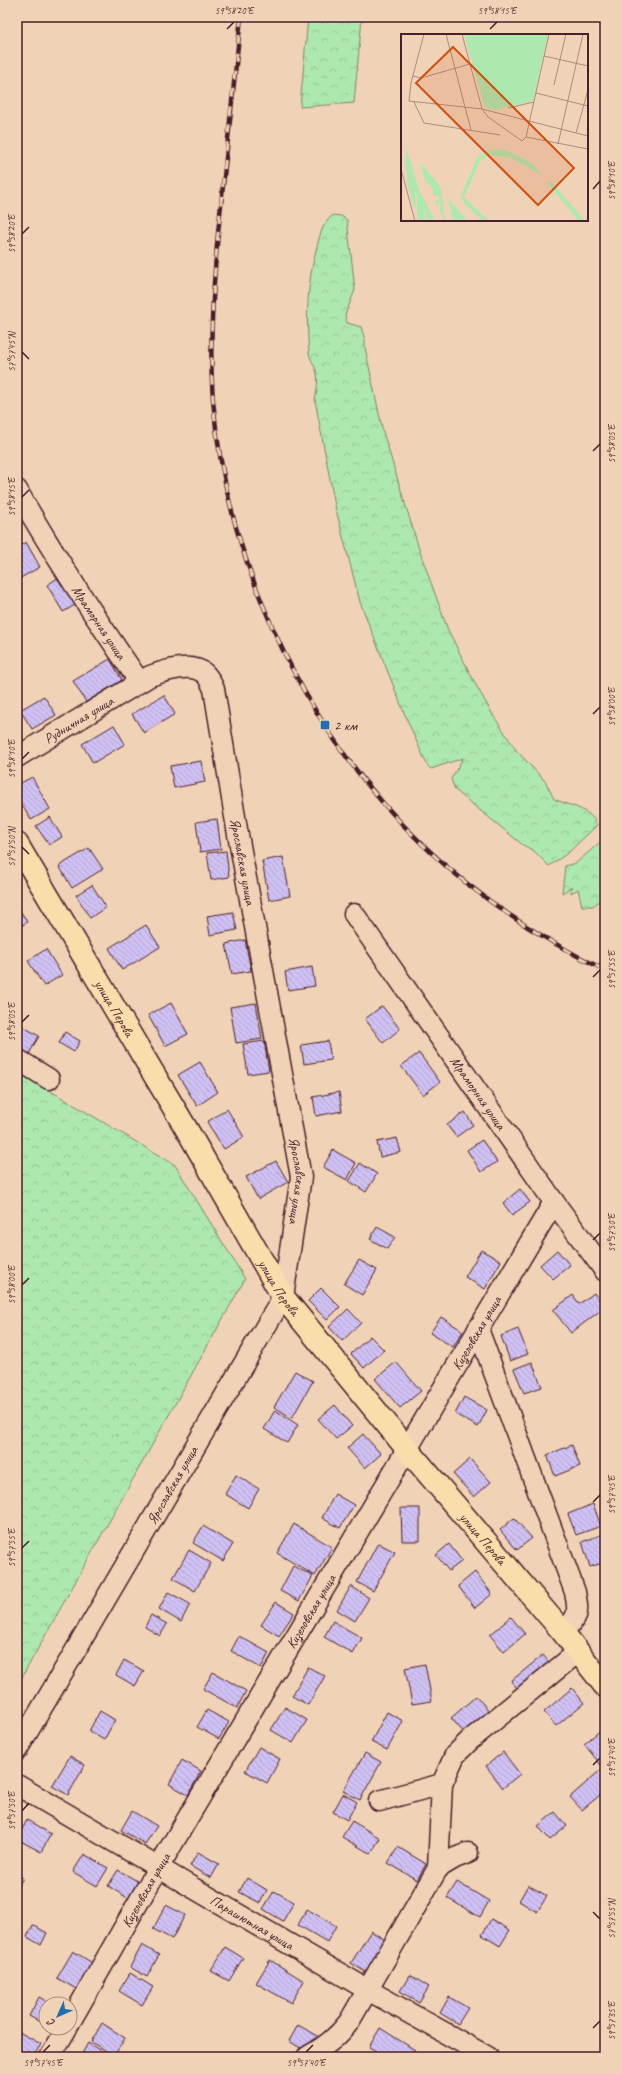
<svg xmlns="http://www.w3.org/2000/svg" width="622" height="2074" font-family="Caveat,sans-serif">
<defs>
<pattern id="forest-crowns" width="20" height="18" patternUnits="userSpaceOnUse"><rect width="20" height="18" fill="#ade8ae"/><path d="M2 6a3 3 0 1 1 6 0M12 15a3 3 0 1 1 6 0" fill="none" stroke="#96c796"/></pattern>
<pattern id="building-back-hatch" width="6" height="6" patternUnits="userSpaceOnUse"><rect width="6" height="6" fill="#cfc1f2"/><path d="M-1 5l2 2M0 0l6 6M5-1l2 2" fill="none" stroke="#b3a5d0"/></pattern>
</defs>
<rect width="100%" height="100%" fill="#f0d3b6"/>
<filter id="ink" filterUnits="userSpaceOnUse"><feTurbulence type="fractalNoise" baseFrequency=".025" numOctaves="2"/><feDisplacementMap in="SourceGraphic" scale="8" xChannelSelector="R" yChannelSelector="G"/><feConvolveMatrix kernelMatrix="1 2 1 2 8 2 1 2 1" color-interpolation-filters="sRGB"/></filter>
<g filter="url(#ink)">
<g fill="url(#forest-crowns)" stroke="#7c846c">
<polygon points="308,17 362,17 354,103 300,107"/>
<path d="M333,215L341,216L347,220L348,228L355,290L345,315L347,323L361,327L365,340V348L383,432L420,552L448,630L477,687L493,715L516,750L545,781L554,799C569,806 590,808 597,825L569,852L549,866L534,851L523,845L455,790L451,779L463,758L431,769L427,765L405,715L360,602L335,506L315,400C317,390 319,379 316,370C314,364 310,359 309,353C306,318 307,285 316,250C320,236 321,225 333,215Z"/>
<polygon points="605,838 605,897 593,906 582,906 578,889 571,893 572,887 562,893 565,866 576,863"/>
<polygon points="17,1071 175,1165 245,1279 17,1686"/>
</g>
<g fill="url(#building-back-hatch)" stroke="#4a1f2b">
<polygon points="26,542 40,567 17,580 17,548"/>
<polygon points="59,577 75,605 63,612 47,585"/>
<polygon points="110,659 122,680 86,702 73,681"/>
<polygon points="164,695 175,714 144,733 132,714"/>
<polygon points="44,696 56,715 32,729 20,710"/>
<polygon points="114,725 125,744 93,763 82,744"/>
<polygon points="17,727 22,736 17,739"/>
<polygon points="201,761 205,782 174,788 170,766"/>
<polygon points="32,777 50,809 31,820 17,797 17,785"/>
<polygon points="50,817 62,837 49,845 36,826"/>
<polygon points="217,819 221,849 200,852 196,822"/>
<polygon points="89,848 103,869 72,888 59,866"/>
<polygon points="226,851 229,877 211,880 207,853"/>
<polygon points="283,857 290,896 269,900 262,861"/>
<polygon points="92,885 106,907 90,918 76,895"/>
<polygon points="17,905 27,922 17,929"/>
<polygon points="233,912 237,930 210,935 207,916"/>
<polygon points="146,925 160,947 122,970 109,948"/>
<polygon points="245,940 251,971 232,974 226,944"/>
<polygon points="46,949 62,975 44,986 28,961"/>
<polygon points="312,967 315,986 288,990 285,972"/>
<polygon points="171,1003 188,1034 165,1046 148,1015"/>
<polygon points="256,1003 262,1039 236,1043 230,1007"/>
<polygon points="382,1006 400,1029 383,1043 365,1019"/>
<polygon points="17,1023 39,1036 29,1054 17,1048"/>
<polygon points="65,1032 80,1041 74,1052 59,1043"/>
<polygon points="264,1041 269,1071 248,1074 243,1044"/>
<polygon points="328,1041 331,1060 304,1064 301,1045"/>
<polygon points="419,1053 440,1082 423,1095 401,1066"/>
<polygon points="200,1062 218,1092 197,1106 178,1075"/>
<polygon points="339,1092 342,1111 316,1116 313,1097"/>
<polygon points="227,1109 244,1137 224,1149 207,1122"/>
<polygon points="465,1112 473,1125 456,1137 447,1125"/>
<polygon points="397,1138 401,1152 380,1157 377,1142"/>
<polygon points="482,1140 497,1162 481,1172 467,1150"/>
<polygon points="333,1150 356,1163 347,1180 323,1167"/>
<polygon points="276,1161 288,1182 258,1199 246,1177"/>
<polygon points="360,1163 377,1174 366,1192 349,1181"/>
<polygon points="520,1189 530,1202 512,1215 503,1203"/>
<polygon points="377,1227 395,1237 387,1249 370,1239"/>
<polygon points="481,1250 501,1261 485,1289 465,1277"/>
<polygon points="557,1250 570,1265 553,1279 540,1265"/>
<polygon points="359,1260 377,1270 362,1295 344,1284"/>
<polygon points="321,1288 340,1307 327,1320 308,1301"/>
<polygon points="594,1293 605,1307 571,1333 553,1310 573,1295 579,1304"/>
<polygon points="348,1309 361,1323 342,1341 329,1327"/>
<polygon points="441,1317 463,1331 453,1347 430,1333"/>
<polygon points="518,1329 528,1354 510,1361 501,1336"/>
<polygon points="370,1336 384,1350 364,1368 351,1354"/>
<polygon points="396,1362 421,1391 400,1408 375,1379"/>
<polygon points="532,1362 542,1387 524,1393 514,1369"/>
<polygon points="295,1371 313,1381 292,1418 274,1407"/>
<polygon points="464,1397 487,1410 478,1427 455,1414"/>
<polygon points="335,1405 352,1426 336,1439 318,1419"/>
<polygon points="275,1410 298,1425 287,1443 264,1429"/>
<polygon points="363,1434 381,1454 365,1468 347,1448"/>
<polygon points="572,1445 580,1466 555,1476 547,1455"/>
<polygon points="470,1459 491,1482 474,1497 453,1474"/>
<polygon points="236,1475 259,1489 248,1508 225,1494"/>
<polygon points="335,1494 354,1505 340,1528 322,1518"/>
<polygon points="593,1504 601,1526 576,1535 568,1514"/>
<polygon points="401,1508 420,1508 420,1541 402,1541"/>
<polygon points="514,1518 532,1538 517,1550 500,1530"/>
<polygon points="294,1524 332,1547 315,1576 277,1553"/>
<polygon points="203,1526 233,1544 223,1561 193,1543"/>
<polygon points="603,1534 605,1541 605,1562 590,1567 582,1542"/>
<polygon points="378,1543 395,1552 373,1591 357,1582"/>
<polygon points="449,1544 462,1561 449,1571 436,1555"/>
<polygon points="189,1550 211,1563 195,1591 173,1578"/>
<polygon points="293,1566 313,1576 299,1601 280,1591"/>
<polygon points="475,1572 492,1594 475,1608 458,1586"/>
<polygon points="351,1586 369,1598 355,1621 337,1610"/>
<polygon points="605,1590 605,1608 601,1591"/>
<polygon points="168,1592 190,1604 181,1622 159,1609"/>
<polygon points="276,1602 294,1613 279,1636 261,1625"/>
<polygon points="151,1615 167,1624 160,1636 145,1627"/>
<polygon points="511,1617 525,1634 504,1652 490,1635"/>
<polygon points="333,1621 362,1638 353,1654 324,1637"/>
<polygon points="239,1636 269,1653 261,1668 231,1651"/>
<polygon points="543,1655 553,1667 522,1694 511,1681"/>
<polygon points="124,1660 144,1671 135,1686 116,1675"/>
<polygon points="425,1664 432,1701 412,1704 405,1668"/>
<polygon points="308,1667 325,1676 308,1705 292,1696"/>
<polygon points="213,1672 246,1691 237,1708 203,1689"/>
<polygon points="572,1688 584,1703 556,1726 544,1712"/>
<polygon points="476,1696 490,1712 465,1734 451,1718"/>
<polygon points="285,1707 307,1720 293,1743 271,1730"/>
<polygon points="207,1710 229,1722 219,1739 197,1727"/>
<polygon points="100,1711 115,1720 104,1740 89,1731"/>
<polygon points="387,1712 403,1721 387,1750 371,1742"/>
<polygon points="602,1729 605,1734 605,1761 601,1765 584,1744"/>
<polygon points="259,1747 280,1759 267,1783 245,1771"/>
<polygon points="503,1752 520,1774 503,1788 486,1766"/>
<polygon points="365,1753 381,1762 360,1800 343,1791"/>
<polygon points="70,1756 85,1765 68,1795 52,1786"/>
<polygon points="182,1760 201,1771 188,1795 169,1784"/>
<polygon points="605,1766 605,1791 582,1810 570,1797"/>
<polygon points="343,1794 357,1802 347,1820 333,1812"/>
<polygon points="132,1811 157,1826 145,1844 121,1830"/>
<polygon points="555,1812 567,1826 550,1840 538,1826"/>
<polygon points="27,1820 51,1834 41,1852 17,1839"/>
<polygon points="352,1821 380,1838 371,1854 342,1837"/>
<polygon points="398,1847 426,1864 417,1880 388,1863"/>
<polygon points="198,1852 219,1864 211,1878 190,1866"/>
<polygon points="84,1854 108,1868 97,1886 73,1872"/>
<polygon points="118,1870 139,1882 129,1899 108,1886"/>
<polygon points="17,1875 23,1878 17,1888"/>
<polygon points="247,1878 267,1890 260,1903 239,1892"/>
<polygon points="457,1882 489,1901 480,1917 447,1898"/>
<polygon points="528,1885 547,1896 537,1912 519,1901"/>
<polygon points="274,1891 294,1902 283,1921 263,1909"/>
<polygon points="166,1905 185,1915 172,1939 153,1929"/>
<polygon points="307,1909 336,1926 327,1942 298,1925"/>
<polygon points="491,1919 510,1930 500,1946 482,1935"/>
<polygon points="33,1925 47,1933 41,1945 27,1937"/>
<polygon points="371,1931 387,1941 367,1973 351,1963"/>
<polygon points="142,1945 159,1955 147,1977 130,1967"/>
<polygon points="225,1947 243,1958 229,1981 211,1971"/>
<polygon points="73,1951 94,1964 78,1990 57,1978"/>
<polygon points="270,1960 304,1981 291,2003 256,1983"/>
<polygon points="130,1973 153,1987 142,2005 119,1991"/>
<polygon points="410,1975 429,1987 419,2003 400,1991"/>
<polygon points="39,1997 51,2004 46,2004 46,2025 29,2016"/>
<polygon points="449,1997 468,2008 458,2024 440,2013"/>
<polygon points="102,2023 125,2038 114,2056 91,2042"/>
<polygon points="298,2025 320,2037 310,2054 289,2041"/>
<polygon points="380,2028 415,2050 411,2057 386,2057 369,2047"/>
<polygon points="17,2031 41,2044 33,2057 20,2057 17,2055"/>
<polygon points="88,2043 109,2056 108,2057 80,2057"/>
</g>
<g fill="none" stroke-linecap="round" stroke-linejoin="round">
<g stroke="#4a1f2b" stroke-width="23">
<g id="minor">
<path id="s1" d="M17,490C54,556 96,619 139,681"/>
<path id="s2" d="M17,757L150,676C164,671 191,662 204,673C209,677 211,683 214,689L237,829L301,1177L283,1297L17,1750"/>
<path id="s3" d="M354,914L554,1202L605,1271"/>
<polyline points="17,1059 49,1079"/>
<path d="M478,1329L575,1592C579,1613 579,1618 562,1631"/>
<path id="s4" d="M17,1785L368,1990L488,2057"/>
<polyline points="379,1801 442,1784"/>
<polyline points="438,1868 455,1858 468,1853"/>
<path id="s5" d="M70,2022L158,1868L554,1202"/>
<polyline points="50,2057 67,2028"/>
<path d="M307,2057C324,2047 337,2038 349,2022L438,1868L442,1784L455,1755L470,1740L578,1652"/>
</g>
</g>
<g stroke="#4a1f2b" stroke-width="25">
<g id="major">
<path id="s6" d="M17,844L190,1135L283,1297L408,1450L562,1631L605,1686"/>
</g>
</g>
<use href="#minor" stroke="#f0d3b6" stroke-width="20"/>
<use href="#major" stroke="#f9deab" stroke-width="22"/>
<g stroke="#4a1f2b" stroke-width="4.5">
<path id="rail" d="M241,17C233,89 225,161 218,233C213,289 209,345 213,400C219,470 236,540 263,605C330,771 444,892 605,970"/>
</g>
<use href="#rail" stroke="#f0d3b6" stroke-width="3" stroke-dasharray="9" stroke-linecap="butt"/>
</g>
</g>
<path fill="none" stroke="#4a1f2b" stroke-width="1.5" d="M227,29L234,22M490,29L497,22M593,189L600,181M22,234L29,227M22,352L29,359M593,451L600,444M22,497L29,490M593,714L600,707M22,759L29,752M22,847L29,854M593,977L600,970M22,1022L29,1015M593,1240L600,1233M22,1285L29,1278M593,1502L600,1495M22,1548L29,1541M593,1765L600,1758M22,1811L29,1803M593,1912L600,1919M593,2028L600,2021M43,2052L50,2045M306,2052L313,2045"/>
<rect fill="#1f6fb2" stroke="#f0d3b6" stroke-width="1.5" x="320" y="720" width="10" height="10" rx="2"/>
<g text-anchor="middle" stroke-width="3.5" stroke-linejoin="round" paint-order="stroke">
<g font-size="14" fill="#4a1f2b" stroke="#f0d3b6">
<text dy="5" stroke="none"><textPath href="#s1" startOffset="156">Мраморная улица</textPath></text>
<text dy="5" stroke="none"><textPath href="#s2" startOffset="72">Рудничная улица</textPath></text>
<text dy="5" stroke="none"><textPath href="#s2" startOffset="406">Ярославская улица</textPath></text>
<text dy="5" stroke="none"><textPath href="#s6" startOffset="191">улица Перова</textPath></text>
<text dy="5" stroke="none"><textPath href="#s3" startOffset="218">Мраморная улица</textPath></text>
<text dy="5" stroke="none"><textPath href="#s2" startOffset="730">Ярославская улица</textPath></text>
<text dy="5" stroke="none"><textPath href="#s6" startOffset="515">улица Перова</textPath></text>
<text dy="5" stroke="none"><textPath href="#s5" startOffset="800">Кизеловская улица</textPath></text>
<text transform="translate(172 1485) rotate(-60)" y="5">Ярославская улица</text>
<text dy="5" stroke="none"><textPath href="#s6" startOffset="839">улица Перова</textPath></text>
<text dy="5" stroke="none"><textPath href="#s5" startOffset="476">Кизеловская улица</textPath></text>
<text dy="5" stroke="none"><textPath href="#s5" startOffset="152">Кизеловская улица</textPath></text>
<text dy="5" stroke="none"><textPath href="#s4" startOffset="272">Парашютная улица</textPath></text>
</g>
<g font-size="14" fill="#4a1f2b" stroke="#f0d3b6" text-anchor="start">
<text x="334" y="730">2 км</text>
</g>
</g>
<g transform="translate(401 34)">
<rect width="187" height="187" fill="#f0d3b6"/>
<path d="M63,0H147L132,67L95,76L84,74ZM88,115L89,121L80,125L63,163L88,187H82L63,169L60,161L78,120L81,121ZM103,115L131,129L141,141L110,124L90,121V116ZM6,116L18,156L34,187H27L23,175L24,187L16,185V162L14,158L15,173L13,174L5,144L7,145L4,130ZM19,128L38,151L42,161L39,159L43,171L41,174L43,175L42,179L46,187L43,186L40,178H38L40,172L38,167L37,173L34,168L39,163L32,161V155L24,146ZM149,146L184,187H178L146,149ZM47,163L51,169L66,187H52Z" fill="#ade8ae"/>
<path fill="none" stroke="#ae8b7e" stroke-width="1" d="M23,0L10,49L8,67L81,75L187,102M45,0L70,96M61,0L81,75L87,83L121,107L125,103L148,0M143,22L187,32M12,42L20,44L69,30M153,51L165,0M135,59L187,72M13,68L23,89L99,101M107,74L133,68M175,99L187,56M125,103L187,115M157,110L182,0M0,135L14,187"/>
<path fill="#d05011" fill-opacity="0.15" stroke="#d05011" stroke-width="2" d="M52,13L173,134L137,171L15,49Z"/>
<rect width="187" height="187" fill="none" stroke="#4a1f2b" stroke-width="2"/>
</g>
<rect width="622" height="2074" fill="none" stroke="#f0d3b6" stroke-width="44"/>
<g transform="translate(58 2016) rotate(225)"><circle r="19" fill="#f0d3b6" stroke="#ae8b7e"/>
<path d="M0-3L7 15L0 10L-7 15Z" fill="#1f6fb2"/>
<text y="-6" font-size="11" font-weight="bold" text-anchor="middle" fill="#4a1f2b">С</text>
</g>
<rect x="22" y="22" width="578" height="2030" fill="none" stroke="#4a1f2b" stroke-width="1.5"/>
<g font-size="10" text-anchor="middle" fill="#4a1f2b">
<text x="234" y="14">59°58'20"E</text>
<text x="497" y="14">59°58'15"E</text>
<text transform="translate(611 181) rotate(-90)" y="4">59°58'10"E</text>
<text transform="translate(11 234) rotate(-90)" y="4">59°58'20"E</text>
<text transform="translate(11 352) rotate(-90)" y="4">57°57'45"N</text>
<text transform="translate(611 444) rotate(-90)" y="4">59°58'05"E</text>
<text transform="translate(11 497) rotate(-90)" y="4">59°58'15"E</text>
<text transform="translate(611 707) rotate(-90)" y="4">59°58'00"E</text>
<text transform="translate(11 759) rotate(-90)" y="4">59°58'10"E</text>
<text transform="translate(11 847) rotate(-90)" y="4">57°57'50"N</text>
<text transform="translate(611 970) rotate(-90)" y="4">59°57'55"E</text>
<text transform="translate(11 1022) rotate(-90)" y="4">59°58'05"E</text>
<text transform="translate(611 1233) rotate(-90)" y="4">59°57'50"E</text>
<text transform="translate(11 1285) rotate(-90)" y="4">59°58'00"E</text>
<text transform="translate(611 1495) rotate(-90)" y="4">59°57'45"E</text>
<text transform="translate(11 1548) rotate(-90)" y="4">59°57'55"E</text>
<text transform="translate(611 1758) rotate(-90)" y="4">59°57'40"E</text>
<text transform="translate(11 1811) rotate(-90)" y="4">59°57'50"E</text>
<text transform="translate(611 1919) rotate(-90)" y="4">57°57'55"N</text>
<text transform="translate(611 2021) rotate(-90)" y="4">59°57'35"E</text>
<text x="43" y="2066">59°57'45"E</text>
<text x="306" y="2066">59°57'40"E</text>
</g>
</svg>
